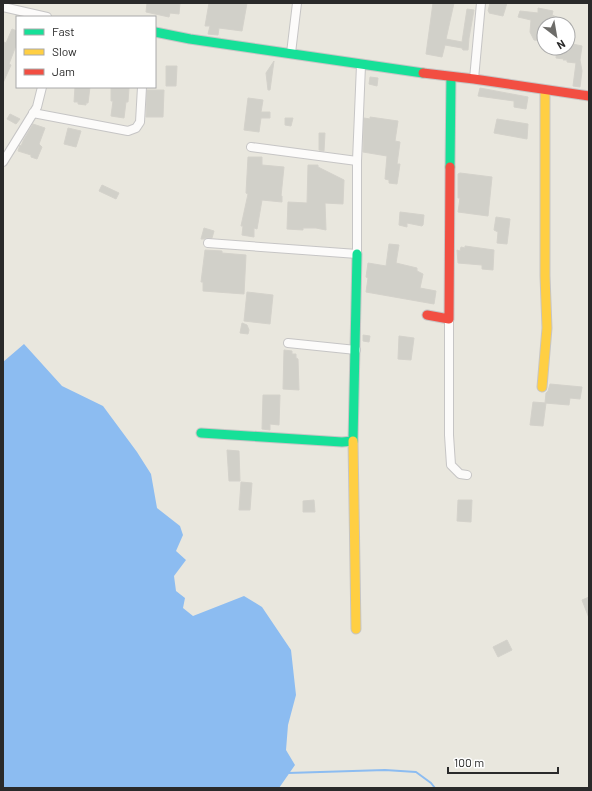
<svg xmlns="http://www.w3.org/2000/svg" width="592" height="791" font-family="Barlow,sans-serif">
<rect width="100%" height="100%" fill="#e9e7de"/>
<polygon fill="#8cbcf1" points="24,344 62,386 103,406 137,452 151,474 157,508 180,526 183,535 176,551 186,560 174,576 176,591 185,598 183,608 193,616 244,596 262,607 291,650 296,695 288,725 286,750 295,765 279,788 3,788 3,362"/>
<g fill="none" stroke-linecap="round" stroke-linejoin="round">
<polyline stroke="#8cbcf1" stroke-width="2" points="288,773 385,770 416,772 431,783 435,788"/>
</g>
<g fill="#d1d0c9" stroke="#d4d2cb">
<polygon points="147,3 180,3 179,14 170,13 169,17 146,12"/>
<polygon points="209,3 247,3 242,31 219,28 218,35 208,34 210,26 205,26"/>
<polygon points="433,3 454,3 446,39 462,42 467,9 474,10 469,38 468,50 463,50 462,48 445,45 442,57 426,54"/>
<polygon points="490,3 507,3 503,16 489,13 489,12 488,11"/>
<polygon points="538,8 553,11 552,15 559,18 559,24 544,24 544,41 534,40 530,32 531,20 518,17 520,11 538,13"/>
<polygon points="12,29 17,31 17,43 9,64 11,65 3,83 3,46 4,42 6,43"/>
<polygon points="568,43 582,46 580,60 582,71 580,87 573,86 576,63 567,62 567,60 563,60 564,59 556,58 557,48 568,48"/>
<polygon points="274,61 270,90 268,90 266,73"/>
<polygon points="166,66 177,66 176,86 166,86"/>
<polygon points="370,77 378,78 377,86 369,84"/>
<polygon points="75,87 90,87 88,103 86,103 86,105 78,104 78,102 74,102"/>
<polygon points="111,88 129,88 128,102 126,102 124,118 111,116 113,101 111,101"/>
<polygon points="480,88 528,97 526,109 514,107 514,101 478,96"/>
<polygon points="147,90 164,90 163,117 146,117"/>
<polygon points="248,98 263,100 261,112 270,112 270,118 261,118 259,132 244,130"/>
<polygon points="10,114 20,119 16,124 7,119"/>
<polygon points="370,117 398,121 395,141 400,142 397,164 400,164 397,184 389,183 389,180 385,179 387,156 363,152 364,118 370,119"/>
<polygon points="285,118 293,118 291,126 285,125"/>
<polygon points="497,119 528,124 527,139 494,133"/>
<polygon points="33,124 45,128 39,144 42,147 37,159 31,157 31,155 18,151 20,145 21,146 24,139"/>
<polygon points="68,128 81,131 76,147 64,144"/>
<polygon points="319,133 325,133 324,151 319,150"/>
<polygon points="248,157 262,157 262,165 284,167 281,196 282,196 282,202 262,200 257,229 254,228 254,237 242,235 243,226 241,226 248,194 246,193"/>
<polygon points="308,165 318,165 318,167 344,180 343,204 325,203 326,230 316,228 303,228 303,230 287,229 288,202 307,203"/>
<polygon points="460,173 492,177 488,216 458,212 460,198 458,198 458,174"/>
<polygon points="102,185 119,193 116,199 99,191"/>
<polygon points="400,212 424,215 423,225 422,226 407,223 407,227 399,225"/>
<polygon points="496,217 510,219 507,244 497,243 498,232 494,230"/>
<polygon points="204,228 214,231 212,238 206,238 204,239 201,239"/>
<polygon points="389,244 399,245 396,263 417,268 417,271 423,274 420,288 436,291 434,304 366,292 368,278 366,277 368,263 386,266"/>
<polygon points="465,246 494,250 493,270 482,269 482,265 458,263 457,250 460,251 461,247 465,248"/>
<polygon points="205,250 222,251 222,253 246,255 244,294 203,291 203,282 201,282"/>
<polygon points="247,292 273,295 270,324 244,321"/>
<polygon points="242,323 247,325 249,330 248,334 240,333"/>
<polygon points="363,335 370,336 369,342 363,341"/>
<polygon points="399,336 414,338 411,360 398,359"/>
<polygon points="284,350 292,351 292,354 296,354 296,358 298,359 299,390 283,389"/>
<polygon points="550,384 582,387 580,399 570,398 569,405 545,403 546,393 548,391"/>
<polygon points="263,395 280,395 279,425 270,424 270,430 262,429"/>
<polygon points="533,402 546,403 543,426 530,425"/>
<polygon points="227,450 239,451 240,481 229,481"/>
<polygon points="241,482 252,483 250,510 239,510"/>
<polygon points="314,500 315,512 303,512 303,501"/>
<polygon points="458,500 472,500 471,522 457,521"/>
<polygon points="589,597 589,618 582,600"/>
<polygon points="507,640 512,650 498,657 493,647"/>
</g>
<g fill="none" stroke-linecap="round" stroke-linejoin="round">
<g stroke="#c6c5c5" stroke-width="10">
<g id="street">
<polyline points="3,7 47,17"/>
<polyline points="291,53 297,3"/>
<polyline points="474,79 481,3"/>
<polyline points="33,113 128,131 136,128 140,122 142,87"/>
<polyline points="251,147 357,161"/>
<polyline points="3,162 37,107 42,87"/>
<polyline points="208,243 357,254 357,161 361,65"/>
<polyline points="449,319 449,435 451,465 460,474 467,475"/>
<polyline points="288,343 356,350"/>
</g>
</g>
<g stroke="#c6c5c5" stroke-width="11">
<g id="fast">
<polyline points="155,32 190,39 423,73"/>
<polyline points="450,167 451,77"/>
<polyline points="201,433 342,442 353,441 357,254"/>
</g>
</g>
<g stroke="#c6c5c5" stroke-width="11">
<g id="slow">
<polyline points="542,387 547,328 545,276 545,90"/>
<polyline points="353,441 356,629"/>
</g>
</g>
<g stroke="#c6c5c5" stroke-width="11">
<g id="jam">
<polyline points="423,73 474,79 589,96"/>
<polyline points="427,315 449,319 450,167"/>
</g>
</g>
<use href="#street" stroke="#fcfbfa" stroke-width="8"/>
<use href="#fast" stroke="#16e098" stroke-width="9"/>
<use href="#slow" stroke="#ffcf43" stroke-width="9"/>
<use href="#jam" stroke="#f24e42" stroke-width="9"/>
</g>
<rect width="592" height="791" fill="none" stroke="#2a2a2a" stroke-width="8"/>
<rect x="16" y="16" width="140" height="72" fill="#ffffff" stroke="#aaaaaa"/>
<rect x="24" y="29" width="20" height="6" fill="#16e098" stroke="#aaaaaa"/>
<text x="52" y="36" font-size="12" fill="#2a2a2a">Fast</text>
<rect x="24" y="49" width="20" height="6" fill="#ffcf43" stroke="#aaaaaa"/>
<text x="52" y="56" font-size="12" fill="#2a2a2a">Slow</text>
<rect x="24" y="69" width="20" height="6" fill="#f24e42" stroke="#aaaaaa"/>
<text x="52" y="76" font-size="12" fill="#2a2a2a">Jam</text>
<g transform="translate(556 36) rotate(149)"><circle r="19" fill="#ffffff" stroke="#aaaaaa"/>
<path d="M0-3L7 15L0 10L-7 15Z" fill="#6d6c69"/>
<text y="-6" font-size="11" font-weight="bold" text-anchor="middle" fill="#2a2a2a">N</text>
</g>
<path d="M448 767v6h110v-6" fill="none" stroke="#2a2a2a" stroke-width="2"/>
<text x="454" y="767" font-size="12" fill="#2a2a2a" stroke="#ffffff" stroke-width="3" paint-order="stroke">100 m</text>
</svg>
